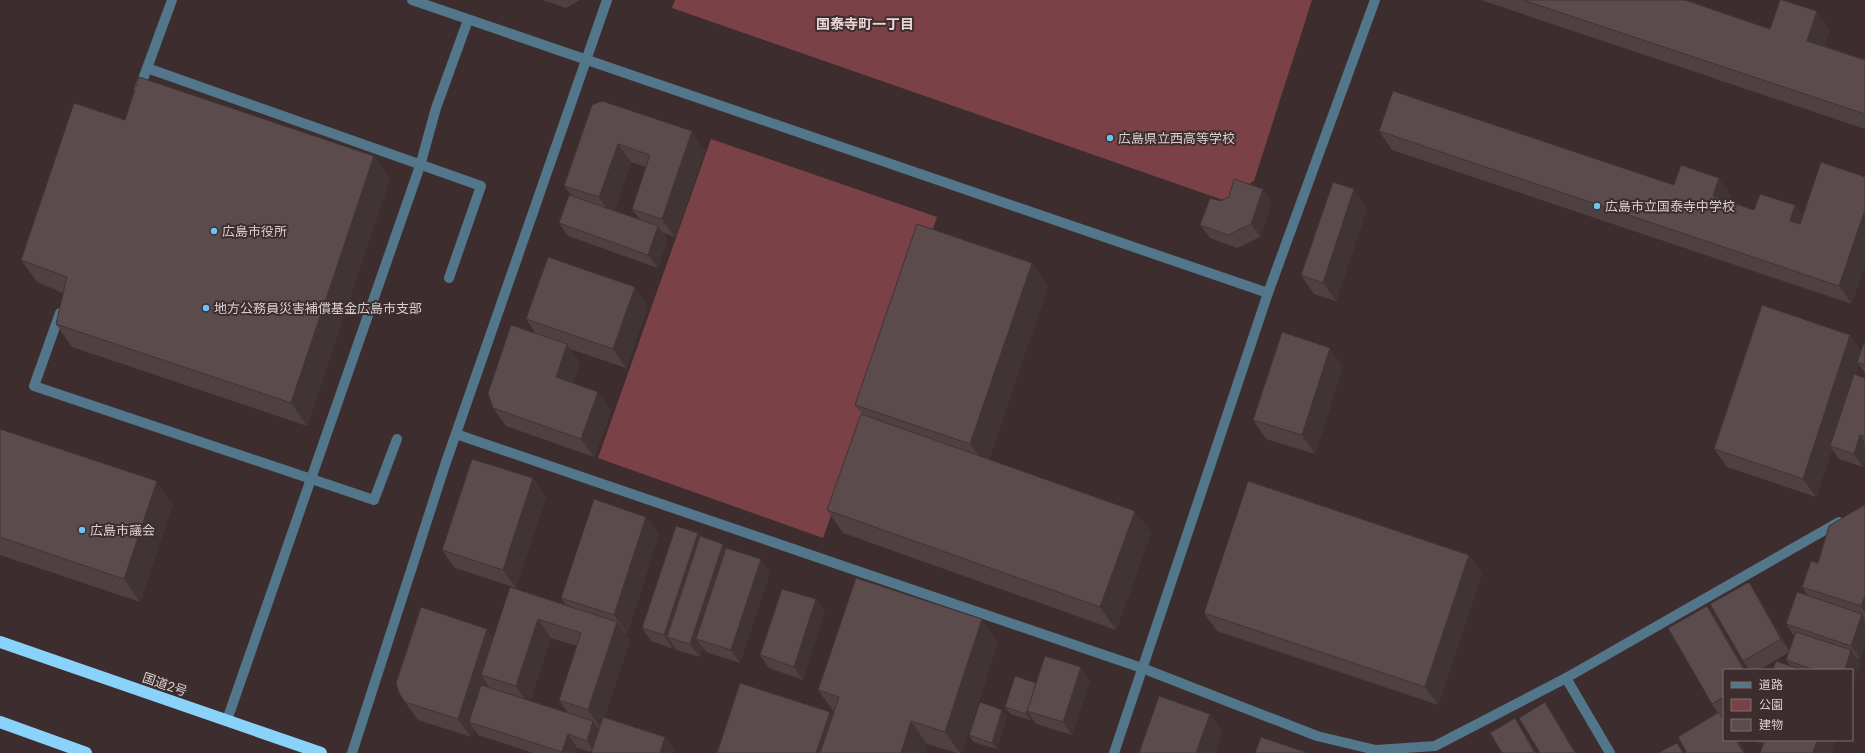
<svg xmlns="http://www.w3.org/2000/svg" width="1865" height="753" font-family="Roboto,'Noto Sans JP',sans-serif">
<rect width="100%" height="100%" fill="#3d2d2e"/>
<g fill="#7a4247">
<polygon points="675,0 1312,0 1254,181 1223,200 672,8"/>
<polygon points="711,139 937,217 823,538 598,458"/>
</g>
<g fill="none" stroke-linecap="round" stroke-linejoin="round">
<g stroke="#52768a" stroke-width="10">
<polyline points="412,0 1268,293"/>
<polyline points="147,68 481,186 449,278"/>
<polyline points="139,90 172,0"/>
<polyline points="60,313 34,386 374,500 397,439"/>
<polyline points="456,434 1142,668 1317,736 1376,750 1435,746 1566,678 1839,522"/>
<polyline points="1566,678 1610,753"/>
<polyline points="227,720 420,166 436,108 468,20"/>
<polyline points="352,753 445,465 607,0"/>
<polyline points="1114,753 1268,293 1375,0"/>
</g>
<g stroke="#89d2f9" stroke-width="12">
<polyline points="0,642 321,753"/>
<polyline points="0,722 86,753"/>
</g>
</g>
<g fill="#4f4041" fill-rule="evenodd">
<polygon points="543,0 580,0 566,8"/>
<polygon points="1481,0 1685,0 1770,29 1817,11 1830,30 1824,46 1865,60 1865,129"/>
<path d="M592,105L705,150L675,237L663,233L667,240L658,268L568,236L559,223L572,196L564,186ZM631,162L646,167L632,209L640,220L614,211Z"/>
<polygon points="125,120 390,179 307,426 72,347 56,324 63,293 37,282 21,260"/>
<polygon points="1379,131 1732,197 1731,202 1754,210 1795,205 1803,216 1852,304 1392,150"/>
<polygon points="1220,201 1272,202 1260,237 1237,248 1210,238 1200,225"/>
<polygon points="1367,208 1336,301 1314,294 1301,275"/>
<polygon points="1032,263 1048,286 989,459 1151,533 1116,630 843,533 827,510 862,414 855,405"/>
<polygon points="648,306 626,368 570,349 580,363 573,383 611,410 594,457 506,426 493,408 536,334 526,319"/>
<polygon points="1865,340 1865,373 1859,365 1856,375 1865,378 1865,461 1863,467 1839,459 1832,449 1816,497 1727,467 1714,449 1861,350"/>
<polygon points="1343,366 1315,454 1266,439 1253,420"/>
<polygon points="0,429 173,504 140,602 0,555"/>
<polygon points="533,478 546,497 516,588 455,568 442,550"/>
<polygon points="1865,506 1865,644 1860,659 1857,658 1861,664 1852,670 1773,670 1790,666 1786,660 1788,653 1759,670 1749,670 1743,661 1749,582 1758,596 1789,650 1794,636 1786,624 1808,596 1802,587 1818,563"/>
<polygon points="698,533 701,537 726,548 761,559 770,572 740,663 706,652 703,648 700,657 676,650 674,646 673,649 651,641 642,628"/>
<path d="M659,535L627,634L625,633L630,640L604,718L665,737L675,751L674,753H591V752L577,748L576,753H533L478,735L474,729L471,737L418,720L405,702L487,629L493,638L566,605L561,598ZM551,638L577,646L559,700L568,713L530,701Z"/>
<polygon points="1482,573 1438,705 1217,631 1204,613"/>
<polygon points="1707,606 1716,619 1746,670 1724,670 1724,716 1722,717 1724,719 1724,740 1738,740 1746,753 1687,753 1678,737 1718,713 1712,704 1668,628"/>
<polygon points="825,612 803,680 769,668 760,655"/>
<polygon points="998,642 962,753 957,753 927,744 924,753 717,753 833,716 834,712 818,690"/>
<polygon points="1090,680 1072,735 1036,724 1032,718 1031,720 1010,714 1005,707 1036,683"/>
<polygon points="1002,710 1007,716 997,749 973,742 969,735"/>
<polygon points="1753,740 1836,740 1832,753 1764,744 1754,741"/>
</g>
<g fill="#403435">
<polygon points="1817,11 1830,30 1820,59 1807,41"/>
<polygon points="692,131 705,150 675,237 662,219"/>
<polygon points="618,144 631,162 612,216 599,197"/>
<polygon points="374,156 390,179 307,426 291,403"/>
<polygon points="1719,178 1732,197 1726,214 1713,196"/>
<polygon points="1263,189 1272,202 1260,237 1251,224"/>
<polygon points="1354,189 1367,208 1336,301 1323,283"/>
<polygon points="1795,205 1808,224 1803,240 1790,221"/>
<polygon points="1865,210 1865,266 1852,304 1839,286"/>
<polygon points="658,226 667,240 658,268 648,255"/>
<polygon points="1032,263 1048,286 986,466 970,444"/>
<polygon points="635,287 648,306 626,368 613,349"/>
<polygon points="1850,335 1863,353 1857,362 1859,365 1832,447 1830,446 1832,449 1816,497 1803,479"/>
<polygon points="567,344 580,363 569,396 556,377"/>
<polygon points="1330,348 1343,366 1315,454 1302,435"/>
<polygon points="598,392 611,410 594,457 581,439"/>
<polygon points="1860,435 1865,443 1865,461 1863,467 1854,454"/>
<polygon points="533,478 546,497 516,588 503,570"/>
<polygon points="157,481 173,504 140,602 124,579"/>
<polygon points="1135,511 1151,533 1116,630 1100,607"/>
<polygon points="646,517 659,535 627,634 614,615"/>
<polygon points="698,533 707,546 667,637 674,646 673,649 664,635"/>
<polygon points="723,544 733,557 696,639 703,648 700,657 690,644"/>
<polygon points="1469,555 1482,573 1438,705 1425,687"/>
<polygon points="761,559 770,572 740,663 731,650"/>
<polygon points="1749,582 1758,596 1790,652 1781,639"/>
<polygon points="1865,596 1865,612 1861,606"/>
<polygon points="816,599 825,612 803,680 794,667"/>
<polygon points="1707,606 1716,619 1746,670 1744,670"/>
<polygon points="1862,614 1865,619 1865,644 1860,659 1851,646"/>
<polygon points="538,619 551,638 529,705 516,686"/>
<polygon points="982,619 998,642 962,753 960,753 945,732"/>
<polygon points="617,622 630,640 601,728 588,710"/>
<polygon points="487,629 500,647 481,675 488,685 475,724 469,722 474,729 471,737 458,719"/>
<polygon points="1851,650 1861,664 1852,688 1852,670 1845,670"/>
<polygon points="1081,667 1090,680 1072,735 1063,722"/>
<polygon points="1545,702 1554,715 1577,753 1575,753"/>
<polygon points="1002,710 1007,716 997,749 992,743"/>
<polygon points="1027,711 1032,718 1031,720 1026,714"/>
<polygon points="830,712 843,730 835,753 816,753"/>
<polygon points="1210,714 1223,733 1216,753 1196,753"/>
<polygon points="1515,718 1524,731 1537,753 1535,753"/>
<polygon points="593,721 602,734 595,753 587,741"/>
<polygon points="911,721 927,744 924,753 901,753"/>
<polygon points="568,734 577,748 576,753 563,753 562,752"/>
<polygon points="665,737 675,751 674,753 660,753"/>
<polygon points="1736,740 1738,740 1746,753 1744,753"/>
<polygon points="1817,740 1836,740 1832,753 1813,753"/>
<polygon points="1677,743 1684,753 1683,753"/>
</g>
<g fill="#5c4b4c" stroke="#403435">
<polygon points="1523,0 1685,0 1770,29 1780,0 1782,0 1817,11 1807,41 1865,60 1865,114"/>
<polygon points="139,77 374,156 291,403 56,324 67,277 21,260 74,103 125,120"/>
<polygon points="1393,91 1674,185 1681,165 1719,178 1713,196 1754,210 1760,194 1795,205 1790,221 1800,224 1821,162 1865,177 1865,210 1839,286 1379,131"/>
<polygon points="602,101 692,131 662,219 632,209 650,155 618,144 599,197 564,186 592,105"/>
<polygon points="1234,179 1263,189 1251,224 1228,235 1200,225 1210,198 1220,201 1229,197"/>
<polygon points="1333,182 1354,189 1323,283 1301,275"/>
<polygon points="569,195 658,226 648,255 559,223"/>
<polygon points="917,224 1032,263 970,444 855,405"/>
<polygon points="548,257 635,287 613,349 526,319"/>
<polygon points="1762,305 1850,335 1803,479 1714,449"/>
<polygon points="511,325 567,344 556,377 598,392 581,439 493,408 488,393"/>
<polygon points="1282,332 1330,348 1302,435 1253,420"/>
<polygon points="1865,340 1865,365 1857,362"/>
<polygon points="1854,374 1865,378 1865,437 1860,435 1854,454 1830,446"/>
<polygon points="861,414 1135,511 1100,607 827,510"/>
<polygon points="0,429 157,481 124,579 0,537"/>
<polygon points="472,459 533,478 503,570 442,550"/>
<polygon points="1248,481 1469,555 1425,687 1204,613"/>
<polygon points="594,499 646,517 614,615 561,598"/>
<polygon points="1864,505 1865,506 1865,596 1861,606 1802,587 1811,561 1818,563 1829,526"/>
<polygon points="676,526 698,533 664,635 642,628"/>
<polygon points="700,536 723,544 690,644 667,637"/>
<polygon points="726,548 761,559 731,650 696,639"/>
<polygon points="856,578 982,619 945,732 911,721 901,753 820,753 839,697 818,690"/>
<polygon points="1749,582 1781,639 1743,661 1710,604"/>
<polygon points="510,587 617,622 588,710 559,700 581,633 538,619 516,686 481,675"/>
<polygon points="782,589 816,599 794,667 760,655"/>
<polygon points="1797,592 1862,614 1851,646 1786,624"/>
<polygon points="1707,606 1744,670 1724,670 1724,697 1712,704 1668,628"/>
<polygon points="421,607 487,629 458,719 405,702 399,693 396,683"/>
<polygon points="1796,632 1851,650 1845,670 1815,670 1786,660"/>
<polygon points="1045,656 1081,667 1063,722 1027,711"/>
<polygon points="1776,661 1802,670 1773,670"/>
<polygon points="1015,676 1036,683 1026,714 1005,707"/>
<polygon points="740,683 830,712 816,753 717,753"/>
<polygon points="481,685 593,721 587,741 568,734 562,752 469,722"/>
<polygon points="1159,696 1210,714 1196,753 1139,753"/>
<polygon points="980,702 1002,710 992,743 969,735"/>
<polygon points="1545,702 1575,753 1540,753 1519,718"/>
<polygon points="1719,712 1724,720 1724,740 1736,740 1744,753 1687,753 1678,737"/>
<polygon points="603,717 665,737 660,753 591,753"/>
<polygon points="1515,718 1535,753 1502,753 1490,733"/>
<polygon points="1261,737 1308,753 1255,753"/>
<polygon points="1765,740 1817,740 1813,753 1760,753"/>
<polygon points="1677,743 1683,753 1658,753"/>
</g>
<g fill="#6ac3f1" stroke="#3d2d2e" stroke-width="1.5">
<circle cx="1110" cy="138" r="4"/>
<circle cx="1597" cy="206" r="4"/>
<circle cx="214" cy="231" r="4"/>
<circle cx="206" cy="308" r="4"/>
<circle cx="82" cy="530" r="4"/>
</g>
<g text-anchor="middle" stroke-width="4" stroke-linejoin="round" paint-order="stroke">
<g font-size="13" fill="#dbd1d1" stroke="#3d2d2e" text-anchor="start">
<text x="1118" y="143">広島県立西高等学校</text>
<text x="1605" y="211">広島市立国泰寺中学校</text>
<text x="222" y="236">広島市役所</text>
<text x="214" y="313">地方公務員災害補償基金広島市支部</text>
<text x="90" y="535">広島市議会</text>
</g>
<g font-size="13" fill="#dbd1d1" stroke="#3d2d2e">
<text transform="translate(165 684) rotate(19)" y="5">国道2号</text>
</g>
<g font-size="14" font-weight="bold" fill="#ecd7d8" stroke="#3d2d2e">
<text x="865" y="29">国泰寺町一丁目</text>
</g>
</g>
<rect x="1723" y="669" width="130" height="72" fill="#3d2d2e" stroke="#7c6f6f"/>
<rect x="1731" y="682" width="20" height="6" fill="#52768a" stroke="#7c6f6f"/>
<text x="1759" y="689" font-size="12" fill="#dbd1d1">道路</text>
<rect x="1731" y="699" width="20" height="12" fill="#7a4247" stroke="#7c6f6f"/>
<text x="1759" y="709" font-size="12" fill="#dbd1d1">公園</text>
<rect x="1731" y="719" width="20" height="12" fill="#5c4b4c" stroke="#7c6f6f"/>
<text x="1759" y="729" font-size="12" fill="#dbd1d1">建物</text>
</svg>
